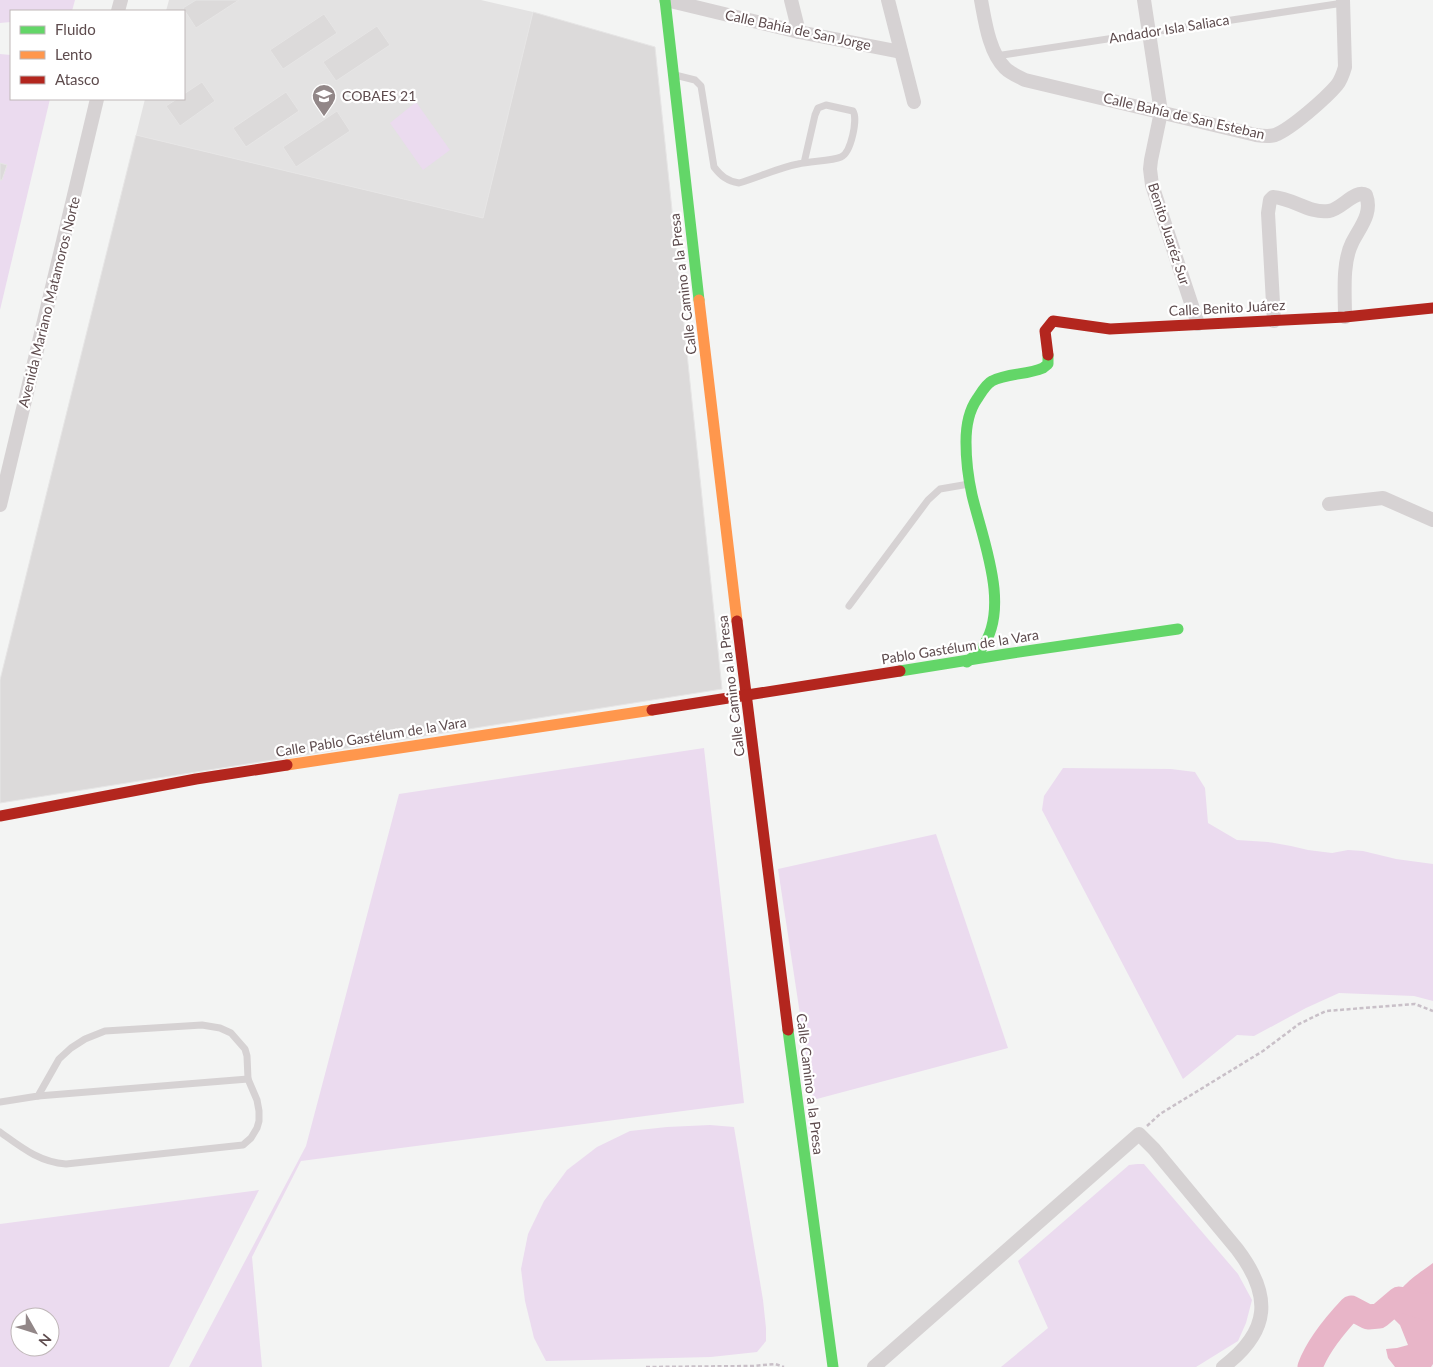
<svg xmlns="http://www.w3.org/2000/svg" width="1433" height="1367" font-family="Lato,sans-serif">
<rect width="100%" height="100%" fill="#f3f4f3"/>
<polygon fill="#e3e2e2" points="169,0 481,0 533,12 483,218 136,135 145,99 184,99 184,11 166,11"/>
<g fill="#ebdbef" fill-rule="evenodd">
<polygon points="0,0 75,0 72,11 11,11 11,22 0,23"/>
<polygon points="0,54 11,55 11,99 50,99 0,310"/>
<polygon points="416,102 450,150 423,170 390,123"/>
<polygon points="704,748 744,1103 301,1161 252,1257 262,1367 189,1367 306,1146 399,794"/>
<polygon points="1063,768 1171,769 1195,772 1205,788 1208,823 1237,840 1268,842 1291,846 1308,850 1332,853 1348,850 1363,851 1396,859 1433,864 1433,1001 1414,996 1339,993 1306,1008 1254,1036 1237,1035 1183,1079 1042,810 1044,796"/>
<polygon points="936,834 1008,1048 813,1100 778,869"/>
<polygon points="710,1125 734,1127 763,1300 766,1328 766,1341 757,1352 711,1357 546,1361 534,1338 525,1301 521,1269 528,1234 544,1201 567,1170 597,1147 630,1131 667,1127"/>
<polygon points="1137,1164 1144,1164 1238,1274 1252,1300 1246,1323 1238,1341 1196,1367 1001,1367 1048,1328 1018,1261 1129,1165"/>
<path d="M259,1190L169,1367H0V1224ZM20,1317H50V1347H20Z"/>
</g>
<path fill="#e8b5c8" d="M1433,1263V1364L1431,1367H1395L1388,1358L1386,1349L1397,1348L1408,1345L1400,1325L1393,1318C1389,1291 1414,1277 1433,1263Z"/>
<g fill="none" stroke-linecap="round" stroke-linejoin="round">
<path stroke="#e8b5c8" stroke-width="25" d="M1310,1367C1318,1345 1335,1325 1351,1308L1368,1317L1379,1316L1399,1299L1427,1308L1433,1304"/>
</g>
<g fill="#dcdada" stroke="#e6e5e5">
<polygon points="196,0 239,0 196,28 183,8"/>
<polygon points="533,12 655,47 722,689 0,803 0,680 136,135 483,218"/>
<polygon points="324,14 337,33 283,69 270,50"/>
<polygon points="377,26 390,45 336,81 323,62"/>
<polygon points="202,82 215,101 180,126 166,106 177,99 184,99 184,94"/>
<polygon points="286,92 299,111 246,147 233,128"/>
<polygon points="337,111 350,131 296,167 283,147"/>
<polygon points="0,163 7,165 2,180 0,180"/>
</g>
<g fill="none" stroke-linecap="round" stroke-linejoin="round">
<g stroke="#c9c0c8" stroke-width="2.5" stroke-dasharray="4 2.5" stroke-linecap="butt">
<polyline points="1147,1126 1160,1114 1263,1051 1299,1024 1326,1011 1415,1004 1433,1011"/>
<polyline points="646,1367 753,1366 775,1364 784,1367"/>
</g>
<g stroke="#d6d2d3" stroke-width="7">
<polyline points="996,56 1343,3"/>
<path d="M675,75L695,80L701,86L714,167C721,176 727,181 739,183C759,177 778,168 798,164C810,161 832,161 841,157C851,153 858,119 853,111L826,105L818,108L815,115L804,163"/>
<polyline points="849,606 928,500 940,489 969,484"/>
<polyline points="38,1096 248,1079"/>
<path d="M0,1102L38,1096L59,1059L71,1048L85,1039L105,1031L202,1025L220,1028L231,1033L245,1049L247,1056L248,1079L257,1100L259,1111V1121L257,1128L251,1138L243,1145L66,1164C39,1162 21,1147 0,1132"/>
</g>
<g stroke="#d6d2d3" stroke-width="14">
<polyline points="666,0 799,32 901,52"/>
<polyline points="791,0 799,32"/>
<polyline points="888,0 914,102"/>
<path d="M981,0C985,21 989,52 1005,68C1010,73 1019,77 1025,80L1256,135C1262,136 1269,137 1275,135C1291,129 1326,98 1337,85C1341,80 1343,74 1345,67L1343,0"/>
<polyline points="1144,0 1161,112 1151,160 1150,169 1152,185 1198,324"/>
<polyline points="118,11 121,0"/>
<path d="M1274,321L1268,213L1270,200L1273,197C1293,198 1309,214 1329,211C1342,209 1355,189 1366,195C1373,213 1360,227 1352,243C1342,263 1345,294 1345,317"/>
<polyline points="1329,504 1383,498 1433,520"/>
<polyline points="0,505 97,99"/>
<path d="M874,1367L1139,1134L1154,1149L1237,1249C1272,1295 1271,1331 1223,1367"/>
</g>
<g stroke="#63d668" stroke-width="11">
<polyline points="665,0 699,300"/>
<path d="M967,662C972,658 977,654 981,649C1012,609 982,538 972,495C968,477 966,460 966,442C966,426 968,412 977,399C981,393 986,384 992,381C1007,373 1027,375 1043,368L1048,364V355"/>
<polyline points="900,671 1006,654 1178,629"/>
<polyline points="788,1030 833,1367"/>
</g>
<g stroke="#ff974d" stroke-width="11">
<polyline points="699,300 737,621"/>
<polyline points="287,765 652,710"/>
</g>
<g stroke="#b3261e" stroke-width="11">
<polyline points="1048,355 1045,331 1053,321 1110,329 1345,317 1433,308"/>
<polyline points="737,621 788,1030"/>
<polyline points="652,710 900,671"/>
<polyline points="0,816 196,779 287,765"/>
</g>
</g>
<defs>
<g id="school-pin" transform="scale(1.25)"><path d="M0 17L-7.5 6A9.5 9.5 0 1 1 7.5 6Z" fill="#928788" stroke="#fff"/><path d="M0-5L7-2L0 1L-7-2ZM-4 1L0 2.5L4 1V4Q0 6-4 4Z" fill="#fff"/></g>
</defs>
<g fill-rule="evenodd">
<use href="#school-pin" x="324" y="96"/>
</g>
<g text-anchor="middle" stroke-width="4.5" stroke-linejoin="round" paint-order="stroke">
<g font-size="14" fill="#5e4c4e" stroke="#fff">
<text transform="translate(1169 29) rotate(-9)" y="5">Andador Isla Saliaca</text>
<text transform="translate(798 30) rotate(12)" y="5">Calle Bahía de San Jorge</text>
<text transform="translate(1184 116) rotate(13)" y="5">Calle Bahía de San Esteban</text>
<text transform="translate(1169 234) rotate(72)" y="5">Benito Juaréz Sur</text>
<text transform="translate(683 284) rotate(-97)" y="5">Calle Camino a la Presa</text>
<text transform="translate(49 302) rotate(-76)" y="5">Avenida Mariano Matamoros Norte</text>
<text transform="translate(1227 308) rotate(-3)" y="5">Calle Benito Juárez</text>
<text transform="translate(960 647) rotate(-9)" y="5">Pablo Gastélum de la Vara</text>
<text transform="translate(731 686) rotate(-97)" y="5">Calle Camino a la Presa</text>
<text transform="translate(371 737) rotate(-9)" y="5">Calle Pablo Gastélum de la Vara</text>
<text transform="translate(810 1084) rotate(83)" y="5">Calle Camino a la Presa</text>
</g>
<g font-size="14" fill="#5e4c4e" stroke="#fff" text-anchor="start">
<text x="342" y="101">COBAES 21</text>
</g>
</g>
<rect x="10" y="10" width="175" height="90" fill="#ffffff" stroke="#bfb7b8"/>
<rect x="20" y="26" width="25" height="8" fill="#63d668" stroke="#bfb7b8"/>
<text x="55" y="35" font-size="15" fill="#5e4c4e">Fluido</text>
<rect x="20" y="51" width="25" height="8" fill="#ff974d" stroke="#bfb7b8"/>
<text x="55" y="60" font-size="15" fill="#5e4c4e">Lento</text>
<rect x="20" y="76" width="25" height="8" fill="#b3261e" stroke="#bfb7b8"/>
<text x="55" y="85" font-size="15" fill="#5e4c4e">Atasco</text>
<g transform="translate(35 1332) rotate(129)"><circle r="24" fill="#ffffff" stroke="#bfb7b8"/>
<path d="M0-4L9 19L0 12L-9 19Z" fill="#928788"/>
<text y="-8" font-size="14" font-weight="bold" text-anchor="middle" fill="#5e4c4e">N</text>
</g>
</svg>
